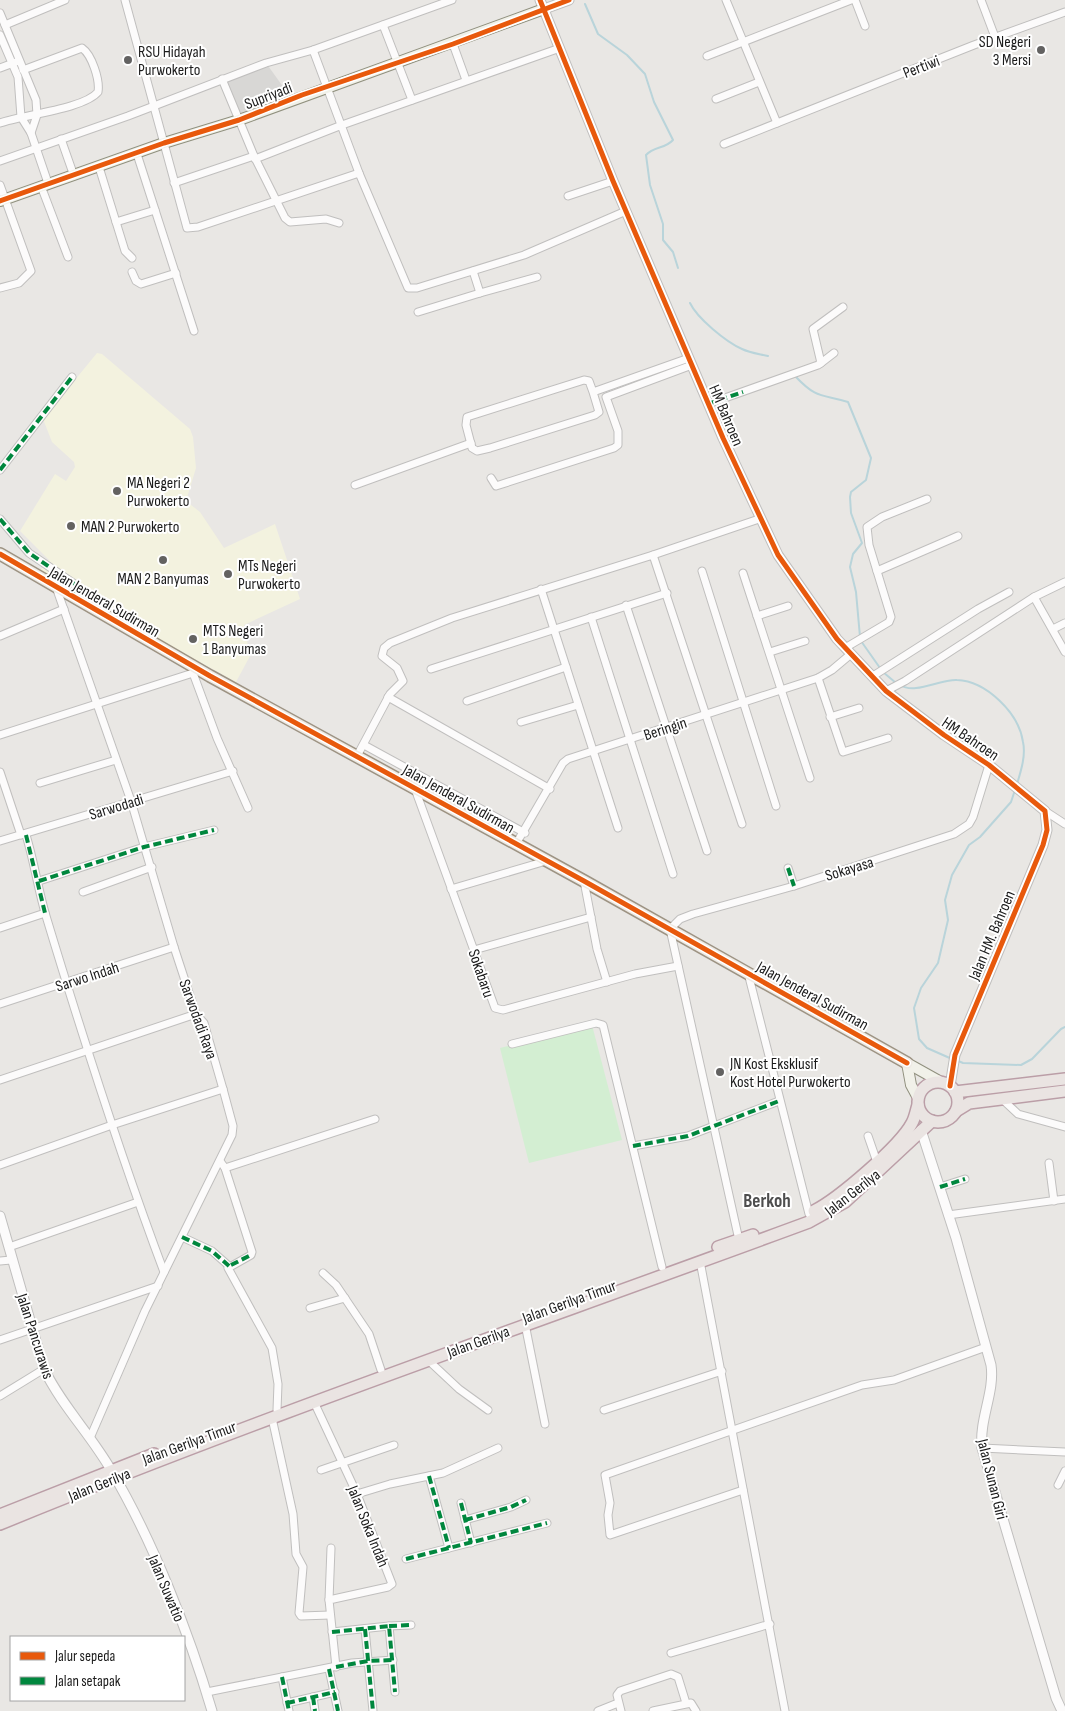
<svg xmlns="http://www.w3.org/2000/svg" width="1065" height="1711" font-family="'Sofia Sans Condensed',sans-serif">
<rect width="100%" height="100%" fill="#e9e7e4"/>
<polygon fill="#d8d7d5" points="266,63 289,95 237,114 225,79"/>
<polygon fill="#f3f2df" points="97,353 102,354 190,429 193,437 196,468 186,501 200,512 224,548 275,524 300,599 244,625 250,656 236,682 38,573 49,560 20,531 55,474 66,481 75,467 74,462 52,442 43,419"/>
<polygon fill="#d3eed2" points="592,1025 622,1140 529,1163 500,1048"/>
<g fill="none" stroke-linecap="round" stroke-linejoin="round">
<g stroke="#b9d4da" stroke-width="2">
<path d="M585,4L598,34L627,55L645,74L654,102L673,140C665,149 654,146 646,155L650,185L663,224V240L673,252L678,268"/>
<path d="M690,303C697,318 726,342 742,349C750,353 760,354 768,356"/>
<path d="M796,377C817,399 821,394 848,402L871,458L866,480L851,492L850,497L851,513L862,543L853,554L850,567L856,592L860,637"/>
<polyline points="861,641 880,668"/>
<polyline points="883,672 896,683"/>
<path d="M900,685C915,695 940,679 957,680C986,681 1019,713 1023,742C1026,755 1021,771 1017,784"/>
<polyline points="952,1059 927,1048 919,1039 914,1008 921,988 938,963 948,920 945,900 952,875 969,845 980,837 1011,802 1015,790"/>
<polyline points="956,1060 963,1063 1021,1065 1032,1059 1061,1029 1065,1027"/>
</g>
<g stroke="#c0bfbe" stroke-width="9">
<g id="minor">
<polyline points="125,0 187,228 198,227 359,173"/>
<polyline points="726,0 777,123"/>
<polyline points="855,0 865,26"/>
<polyline points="981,0 995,37"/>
<polyline points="0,13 36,100 37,115 31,133"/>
<polyline points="5,25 65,0"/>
<polyline points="383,25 412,100"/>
<polyline points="0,35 18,77 21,117 31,133 48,183"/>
<polyline points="453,44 466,80"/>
<polyline points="313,50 359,173 408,288 417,288 524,255 626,211"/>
<polyline points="707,56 851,0"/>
<polyline points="0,68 16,62"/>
<polyline points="222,79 254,156 285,218 290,222 326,219 339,223"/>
<polyline points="716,99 759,82"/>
<path d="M0,123C22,115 84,109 98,92C100,80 92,55 82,48L23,70"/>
<polyline points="61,139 74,176"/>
<polyline points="724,144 974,45 1065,12"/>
<polyline points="137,154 194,331"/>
<polyline points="255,159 342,125 560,48"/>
<polyline points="0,161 128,116 266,63 313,50 452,0"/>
<polyline points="99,167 125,251 132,258"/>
<polyline points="174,183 254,156"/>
<polyline points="0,185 31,271 19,283 0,288"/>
<polyline points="41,186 68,257"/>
<polyline points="568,196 613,181"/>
<polyline points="116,222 155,210"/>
<polyline points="473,271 480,293 537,277"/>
<polyline points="132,272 136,281 141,284 176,273"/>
<polyline points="418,312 480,293"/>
<polyline points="821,363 834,353"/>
<polyline points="593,392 589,381 584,380 467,417 466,425 472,448 477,451 490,448 595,415 599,412 593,392 689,358"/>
<polyline points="708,404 818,365 821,363 813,329 843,307"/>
<polyline points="0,470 72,377"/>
<polyline points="491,478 496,486 614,448 618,445 618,431 606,397 692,365"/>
<polyline points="355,485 471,443"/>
<polyline points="0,519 29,553 76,585 72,596"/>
<polyline points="653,555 759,519"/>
<polyline points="702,571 776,806"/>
<polyline points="877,571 958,536"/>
<polyline points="743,573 810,778"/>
<polyline points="56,587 131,801 174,947 196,1014 204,1023 223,1089 233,1126 232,1135 145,1311 90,1438"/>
<polyline points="541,589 618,828"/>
<polyline points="1034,597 1065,652"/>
<polyline points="626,605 707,851"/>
<polyline points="757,616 788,606"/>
<polyline points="591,617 673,874"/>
<polyline points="1053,629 1065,623"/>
<polyline points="0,636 64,609"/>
<polyline points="845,648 889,622 891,617 869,545 867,527 882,517 927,499"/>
<polyline points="770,652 805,641"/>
<polyline points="431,669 667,593"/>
<polyline points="194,671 193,673 217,738 248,808"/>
<polyline points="873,676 978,609 1009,592"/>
<polyline points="818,678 843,752 888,738"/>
<polyline points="886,691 905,681 1034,597 1065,582"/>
<polyline points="388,697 550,789"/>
<polyline points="467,701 566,667"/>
<polyline points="830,717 859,708"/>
<polyline points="521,722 578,705"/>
<polyline points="0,735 193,673"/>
<polyline points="364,745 525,833"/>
<polyline points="357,756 390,694 403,681 397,668 382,656 384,648 390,643 452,618 653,555 742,824"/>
<polyline points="0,772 21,835"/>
<polyline points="40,783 116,760"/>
<polyline points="415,789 495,1008 503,1010 635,974 678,966"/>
<polyline points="1045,811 1065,824"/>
<path d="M26,835C34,861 38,889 46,916C82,1035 120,1155 164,1272"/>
<polyline points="0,841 233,771"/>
<polyline points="516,844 563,763 568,759 818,678 832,670 851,654"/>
<polyline points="788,868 794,886"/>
<polyline points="39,881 144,847 214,830"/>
<polyline points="584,881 597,949 607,982"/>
<polyline points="451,889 546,861"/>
<polyline points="83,892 152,867"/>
<polyline points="0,928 45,913"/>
<polyline points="474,950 591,917"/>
<polyline points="748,973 809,1214"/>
<polyline points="0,1004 174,947"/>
<polyline points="512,1044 596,1023 603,1025 662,1267"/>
<polyline points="0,1080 196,1014"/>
<polyline points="1002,1099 1018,1114 1065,1127"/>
<polyline points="868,1136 877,1162"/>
<polyline points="633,1146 688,1136 779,1101"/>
<polyline points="220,1161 225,1168 252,1252 251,1255 228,1268 272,1348 278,1384 277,1410"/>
<polyline points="1049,1163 1054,1201"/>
<polyline points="0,1165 112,1125 223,1089"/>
<polyline points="225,1168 375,1119"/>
<polyline points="940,1187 965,1179"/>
<polyline points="948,1215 1065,1199"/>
<polyline points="182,1237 212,1251 229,1266"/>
<polyline points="739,1240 670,929 680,919 693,914 794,886 954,834 969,824 973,817 989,765"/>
<polyline points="9,1247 138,1202"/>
<polyline points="0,1261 11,1260"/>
<polyline points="700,1261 785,1711"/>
<polyline points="323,1273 336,1285 369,1334 381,1370"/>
<polyline points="310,1308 345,1298"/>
<polyline points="525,1324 545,1424"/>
<polyline points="0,1340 158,1286"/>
<polyline points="428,1360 459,1389 488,1410"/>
<polyline points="0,1396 44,1369"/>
<polyline points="314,1402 357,1494 392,1584 388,1587 329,1600 336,1667"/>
<polyline points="604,1410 722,1371"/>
<polyline points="272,1418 293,1514 296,1554 303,1567 299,1613 301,1616 330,1615"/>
<polyline points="982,1448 1065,1452"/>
<polyline points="321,1470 394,1445"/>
<polyline points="429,1476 449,1548"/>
<polyline points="1058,1485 1065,1471"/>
<polyline points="743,1490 610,1535 608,1515 610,1503 605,1475 862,1385 894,1380 986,1347"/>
<polyline points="357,1494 390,1484 443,1473 498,1448"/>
<polyline points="461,1503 471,1543"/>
<polyline points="465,1520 511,1507 526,1500"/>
<polyline points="406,1559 547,1523"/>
<polyline points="329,1600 331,1548"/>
<polyline points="389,1626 411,1625"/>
<polyline points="365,1629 373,1711"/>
<polyline points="332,1632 389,1626 395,1692"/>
<polyline points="671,1653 770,1624"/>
<polyline points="329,1669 338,1711"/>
<polyline points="282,1677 289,1711"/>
<polyline points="207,1692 352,1663 393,1660"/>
<polyline points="313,1697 315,1711"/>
<polyline points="287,1703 335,1692"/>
<polyline points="598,1711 618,1703"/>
<polyline points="621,1711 617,1695 620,1691 671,1674 678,1677 686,1703"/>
<polyline points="653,1711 691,1703 696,1711"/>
</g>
</g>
<g stroke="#c0bfbe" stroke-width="11">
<g id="tertiary">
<polyline points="540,0 613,181 723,438 778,555 837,639 886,691 944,735 989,765 1045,811 1047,830 1043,845 955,1055 950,1086"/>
<polyline points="544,9 569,0"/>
<path d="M921,1130L956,1238L991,1365C995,1392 979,1419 982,1448L1056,1698L1062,1711"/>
<path d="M0,1216L44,1369C62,1406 91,1435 111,1470C153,1541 189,1633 212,1711"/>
</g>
</g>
<g stroke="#90907e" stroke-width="12">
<g id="secondary">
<polyline points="0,201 164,143 239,120 544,9"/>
<polyline points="907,1063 941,1082"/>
<polyline points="907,1063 911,1085 918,1098"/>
</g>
</g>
<g stroke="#9d9383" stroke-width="14">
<polyline id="primary" points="0,554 210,676 584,881 907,1063"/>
</g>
<g stroke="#bb9ea7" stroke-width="14">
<g id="trunk">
<circle cx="938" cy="1102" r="20"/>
<polyline points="955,1092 1065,1079"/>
<polyline points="956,1111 969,1103 1065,1091"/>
<path d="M814,1211C838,1199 900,1146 912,1123C915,1118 916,1111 918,1105"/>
<polyline points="718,1247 753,1235"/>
<polyline points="0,1515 154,1454"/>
<path d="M0,1524C266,1415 538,1322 809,1222L845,1202L932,1121"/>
</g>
</g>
<use href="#minor" stroke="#fcfbfb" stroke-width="7"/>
<use href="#tertiary" stroke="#fcfbfb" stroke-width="9"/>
<use href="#secondary" stroke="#f1f1e9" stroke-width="10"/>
<use href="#primary" stroke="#eeeae4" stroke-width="11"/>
<use href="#trunk" stroke="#eae4e2" stroke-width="11"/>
<g stroke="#00873e" stroke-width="4" stroke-dasharray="8 4" stroke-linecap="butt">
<polyline points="708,404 743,392"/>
<polyline points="0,470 72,377"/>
<polyline points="0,519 29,553 76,585 72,596"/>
<polyline points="26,835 45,913"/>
<polyline points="788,868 794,886"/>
<polyline points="39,881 144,847 214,830"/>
<polyline points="633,1146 688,1136 779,1101"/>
<polyline points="940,1187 965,1179"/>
<polyline points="182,1237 212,1251 229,1266"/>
<polyline points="231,1265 249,1256"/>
<polyline points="429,1476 449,1548"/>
<polyline points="461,1503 471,1543"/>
<polyline points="465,1520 511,1507 526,1500"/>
<polyline points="406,1559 547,1523"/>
<polyline points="389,1626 411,1625"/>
<polyline points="365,1629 373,1711"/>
<polyline points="332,1632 389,1626 395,1692"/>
<polyline points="336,1667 368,1661 393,1660"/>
<polyline points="329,1669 338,1711"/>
<polyline points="282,1677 289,1711"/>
<polyline points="313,1697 315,1711"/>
<polyline points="287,1703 335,1692"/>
</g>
<g stroke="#fff" stroke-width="8">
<g id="cycleway">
<polyline points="540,0 613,181 723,438 778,555 837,639 886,691 944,735 989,765 1045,811 1047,830 1043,845 955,1055 950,1086"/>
<polyline points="0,201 164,143 239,120 302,95 453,44 569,0"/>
<polyline points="0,554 210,676 584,881 907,1063"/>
</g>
</g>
<use href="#cycleway" stroke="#e8590c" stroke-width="5"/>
</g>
<g fill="#636261" stroke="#fff" stroke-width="2">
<circle cx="1041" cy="50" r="5"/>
<circle cx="128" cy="60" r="5"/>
<circle cx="117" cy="491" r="5"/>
<circle cx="71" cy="526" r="5"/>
<circle cx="163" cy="560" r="5"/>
<circle cx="228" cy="574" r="5"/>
<circle cx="193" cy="639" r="5"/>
<circle cx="720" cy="1072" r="5"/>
</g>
<g text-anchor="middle" stroke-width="4" stroke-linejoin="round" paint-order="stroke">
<g font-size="16" fill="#1b1b1b" stroke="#fff" text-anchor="start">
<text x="1031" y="47" text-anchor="end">SD Negeri<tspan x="1031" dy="18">3 Mersi</tspan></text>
<text x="138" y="57">RSU Hidayah<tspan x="138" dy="18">Purwokerto</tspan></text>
<text x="127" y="488">MA Negeri 2<tspan x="127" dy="18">Purwokerto</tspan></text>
<text x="81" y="532">MAN 2 Purwokerto</text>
<text x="238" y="571">MTs Negeri<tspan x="238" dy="18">Purwokerto</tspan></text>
<text x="163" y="584" text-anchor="middle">MAN 2 Banyumas</text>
<text x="203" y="636">MTS Negeri<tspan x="203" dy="18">1 Banyumas</tspan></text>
<text x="730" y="1069">JN Kost Eksklusif<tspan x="730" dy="18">Kost Hotel Purwokerto</tspan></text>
</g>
<g font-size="16" fill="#1b1b1b" stroke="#fff">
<text transform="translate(921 66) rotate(-21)" y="6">Pertiwi</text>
<text transform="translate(268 95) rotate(-21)" y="6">Supriyadi</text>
<text transform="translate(727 415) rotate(67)" y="6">HM Bahroen</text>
<text transform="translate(105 601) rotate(30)" y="6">Jalan Jenderal Sudirman</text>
<text transform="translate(665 728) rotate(-18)" y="6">Beringin</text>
<text transform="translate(971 738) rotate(34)" y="6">HM Bahroen</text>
<text transform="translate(459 798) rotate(29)" y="6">Jalan Jenderal Sudirman</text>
<text transform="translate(116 806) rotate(-17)" y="6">Sarwodadi</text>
<text transform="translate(849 868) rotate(-17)" y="6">Sokayasa</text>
<text transform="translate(991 935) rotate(-67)" y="6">Jalan HM. Bahroen</text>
<text transform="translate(482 973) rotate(71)" y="6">Sokabaru</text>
<text transform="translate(87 976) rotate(-18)" y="6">Sarwo Indah</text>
<text transform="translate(813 995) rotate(29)" y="6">Jalan Jenderal Sudirman</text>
<text transform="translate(199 1019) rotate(70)" y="6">Sarwodadi Raya</text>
<text transform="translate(852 1192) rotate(-38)" y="6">Jalan Gerilya</text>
<text transform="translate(569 1301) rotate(-20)" y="6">Jalan Gerilya Timur</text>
<text transform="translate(36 1336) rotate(72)" y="6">Jalan Pancurawis</text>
<text transform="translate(478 1341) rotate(-20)" y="6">Jalan Gerilya</text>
<text transform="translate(189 1442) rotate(-20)" y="6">Jalan Gerilya Timur</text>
<text transform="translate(993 1479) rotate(76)" y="6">Jalan Sunan Giri</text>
<text transform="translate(99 1484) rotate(-22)" y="6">Jalan Gerilya</text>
<text transform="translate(369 1526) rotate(68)" y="6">Jalan Soka Indah</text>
<text transform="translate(167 1588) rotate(67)" y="6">Jalan Suwatio</text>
</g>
<g font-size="19" font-weight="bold" fill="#4e4e4e" stroke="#fff">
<text x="767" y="1207">Berkoh</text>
</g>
</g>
<rect x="10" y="1636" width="175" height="65" fill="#ffffff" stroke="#a4a4a4"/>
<rect x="20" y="1652" width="25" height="8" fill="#e8590c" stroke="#a4a4a4"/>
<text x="55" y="1661" font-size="15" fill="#1b1b1b">Jalur sepeda</text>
<rect x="20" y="1677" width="25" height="8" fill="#00873e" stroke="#a4a4a4"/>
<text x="55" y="1686" font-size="15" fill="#1b1b1b">Jalan setapak</text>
</svg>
